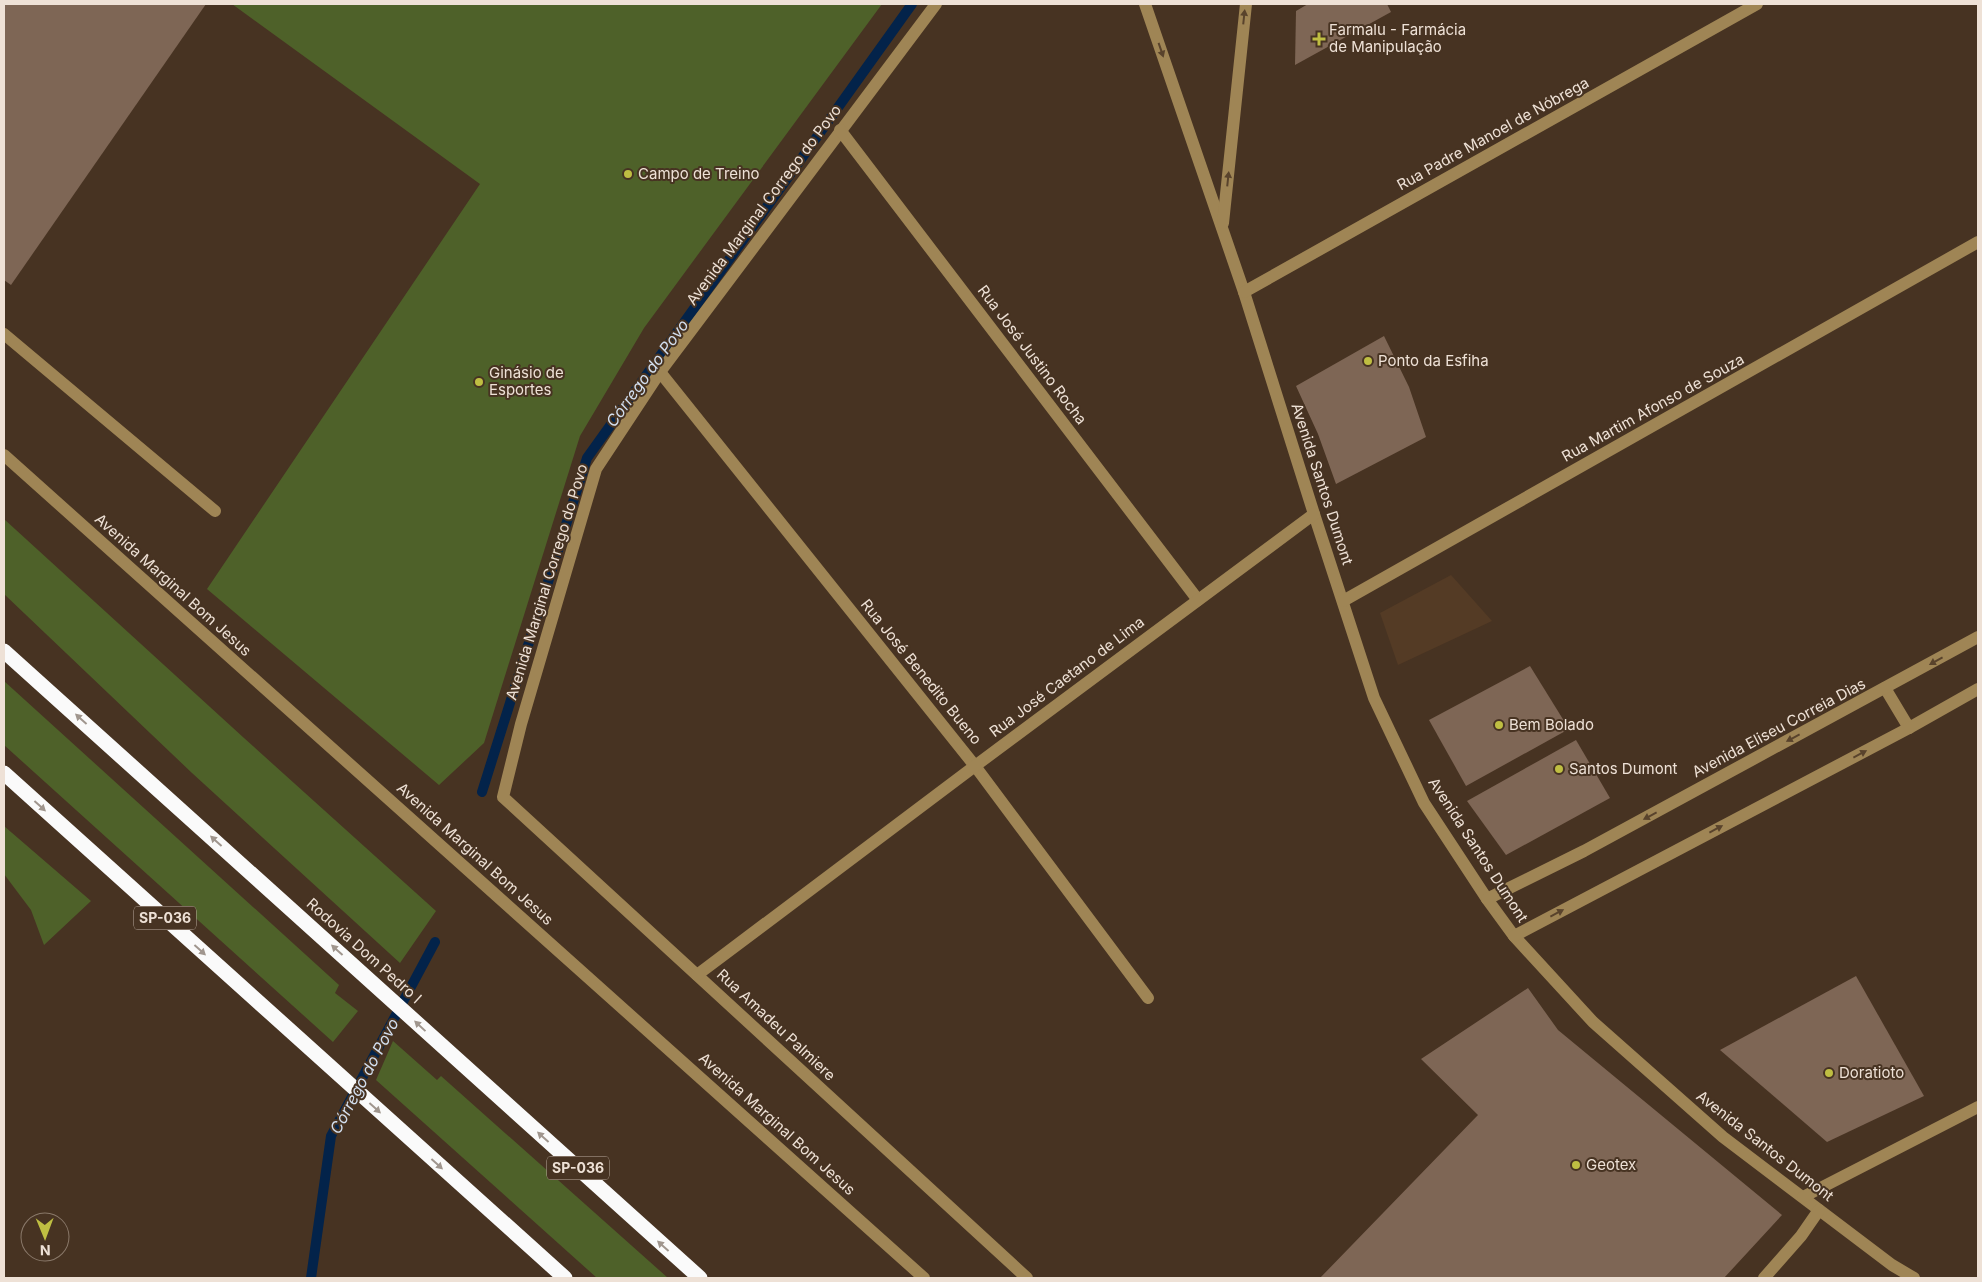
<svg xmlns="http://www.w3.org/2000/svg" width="1982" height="1282" font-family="Inter,sans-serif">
<rect width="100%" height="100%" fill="#473322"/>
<polygon fill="#543b25" points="1451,575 1492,621 1398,665 1380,613"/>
<g fill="#4e6129">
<polygon points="232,4 882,4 644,328 580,436 484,743 439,785 207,589 480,184"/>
<polygon points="4,519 244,738 436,911 400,963 192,773 4,594"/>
<polygon points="4,681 339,985 335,993 358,1011 333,1042 4,745"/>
<polygon points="4,826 91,901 44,945 31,910 4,874"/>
<polygon points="393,1041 437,1080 441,1076 668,1278 597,1278 376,1080"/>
</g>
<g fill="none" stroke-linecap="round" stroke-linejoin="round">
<g stroke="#03234a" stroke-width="10">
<polyline points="482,792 587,458 912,4"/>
<polyline points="311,1278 331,1136 435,942"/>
</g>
</g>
<g fill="#7e6655">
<polygon points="4,4 206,4 11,285 4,280"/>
<polygon points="1308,4 1387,4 1391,12 1295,65 1296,11"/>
<polygon points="1384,336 1409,387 1426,437 1336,484 1318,434 1296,386"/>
<polygon points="1530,666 1569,729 1466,786 1429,720"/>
<polygon points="1576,740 1610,798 1506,855 1467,801"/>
<polygon points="1856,976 1924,1096 1827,1142 1720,1050"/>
<polygon points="1528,988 1558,1030 1782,1215 1724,1278 1320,1278 1478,1115 1421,1059"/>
</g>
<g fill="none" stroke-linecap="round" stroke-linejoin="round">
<g stroke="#9f8555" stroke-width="12">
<polyline points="936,4 660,372 596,469 521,724 503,797 1027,1278"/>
<polyline points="1145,4 1244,292 1314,514 1374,698 1424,803 1487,899 1514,936 1593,1022 1723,1137 1892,1265 1914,1278"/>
<polyline points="840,130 1198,600"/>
<polyline points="1223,223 1246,4"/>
<polyline points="1244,292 1757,4"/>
<polyline points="4,334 215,511"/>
<polyline points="660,372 975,766 1148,998"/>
<polyline points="4,455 924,1278"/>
<polyline points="1343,601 1978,242"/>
<polyline points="1885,688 1909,728"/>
<polyline points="1487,899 1584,851 1978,637"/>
<polyline points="1514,936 1909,728 1978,689"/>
<polyline points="697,975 975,766 1314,514"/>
<polyline points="1803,1197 1978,1107"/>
<polyline points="1764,1278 1801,1236 1819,1210"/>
</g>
<g stroke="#fafafa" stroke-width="15">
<polyline points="4,651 700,1278"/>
<polyline points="4,773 565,1278"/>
</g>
</g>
<defs><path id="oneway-solid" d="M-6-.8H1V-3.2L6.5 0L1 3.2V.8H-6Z" transform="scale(1.25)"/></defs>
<g fill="#59432c">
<use href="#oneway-solid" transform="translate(1244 17) rotate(-84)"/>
<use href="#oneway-solid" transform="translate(1161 50) rotate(71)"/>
<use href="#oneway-solid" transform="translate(1228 179) rotate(-84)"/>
<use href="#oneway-solid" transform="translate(1936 661) rotate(151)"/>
<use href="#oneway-solid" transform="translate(1793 738) rotate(152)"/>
<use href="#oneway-solid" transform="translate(1860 754) rotate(-28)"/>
<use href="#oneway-solid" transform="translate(1650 816) rotate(152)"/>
<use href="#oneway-solid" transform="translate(1716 829) rotate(-28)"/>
<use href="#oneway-solid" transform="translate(1557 913) rotate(-28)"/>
</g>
<g fill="#a0968e">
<use href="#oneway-solid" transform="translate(81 719) rotate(-138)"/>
<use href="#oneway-solid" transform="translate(40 806) rotate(42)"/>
<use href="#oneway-solid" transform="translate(216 841) rotate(-138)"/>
<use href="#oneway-solid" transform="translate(200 950) rotate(42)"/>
<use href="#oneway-solid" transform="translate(337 950) rotate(-138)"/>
<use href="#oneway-solid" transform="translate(420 1026) rotate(-137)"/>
<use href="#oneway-solid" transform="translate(375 1108) rotate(42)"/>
<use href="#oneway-solid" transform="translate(543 1137) rotate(-138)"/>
<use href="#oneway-solid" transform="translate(437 1164) rotate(42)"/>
<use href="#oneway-solid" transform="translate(663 1246) rotate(-138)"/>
</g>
<g fill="#bfbe42" stroke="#473322" stroke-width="2">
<path d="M1316.5 31.5h5v5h5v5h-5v5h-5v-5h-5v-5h5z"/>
<circle cx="628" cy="174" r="5"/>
<circle cx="1368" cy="361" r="5"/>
<circle cx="479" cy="382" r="5"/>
<circle cx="1499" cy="725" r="5"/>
<circle cx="1559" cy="769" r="5"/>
<circle cx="1829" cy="1073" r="5"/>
<circle cx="1576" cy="1165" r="5"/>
</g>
<g text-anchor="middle" stroke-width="4" stroke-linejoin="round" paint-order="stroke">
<g fill="#473322" stroke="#bcada0" stroke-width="1">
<rect x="134" y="906.5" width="62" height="23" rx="4"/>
<rect x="547" y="1156.5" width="62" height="23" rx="4"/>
</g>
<g font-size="14" font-weight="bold" fill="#eee1d6">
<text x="165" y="923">SP-036</text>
<text x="578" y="1173">SP-036</text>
</g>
<g font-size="15" fill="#eee1d6" stroke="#473322" text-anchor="start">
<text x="1329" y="35">Farmalu - Farmácia<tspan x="1329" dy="17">de Manipulação</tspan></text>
<text x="638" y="179">Campo de Treino</text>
<text x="1378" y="366">Ponto da Esfiha</text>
<text x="489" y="378">Ginásio de<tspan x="489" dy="17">Esportes</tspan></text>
<text x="1509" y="730">Bem Bolado</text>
<text x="1569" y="774">Santos Dumont</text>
<text x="1839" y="1078">Doratioto</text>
<text x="1586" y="1170">Geotex</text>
</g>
<g font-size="15" fill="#eee1d6" stroke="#473322">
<text transform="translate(1493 134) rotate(-29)" y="5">Rua Padre Manoel de Nóbrega</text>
<text transform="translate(764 205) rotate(-53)" y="5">Avenida Marginal Corrego do Povo</text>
<text transform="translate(1032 355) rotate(53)" y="5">Rua José Justino Rocha</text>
<text transform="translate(1653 408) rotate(-29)" y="5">Rua Martim Afonso de Souza</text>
<text transform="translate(1322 484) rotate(72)" y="5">Avenida Santos Dumont</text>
<text transform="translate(547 582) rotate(-73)" y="5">Avenida Marginal Corrego do Povo</text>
<text transform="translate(173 585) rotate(42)" y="5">Avenida Marginal Bom Jesus</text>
<text transform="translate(921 672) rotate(51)" y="5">Rua José Benedito Bueno</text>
<text transform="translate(1067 677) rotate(-37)" y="5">Rua José Caetano de Lima</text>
<text transform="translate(1779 728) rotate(-28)" y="5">Avenida Eliseu Correia Dias</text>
<text transform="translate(1478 850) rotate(57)" y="5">Avenida Santos Dumont</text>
<text transform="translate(475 854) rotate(42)" y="5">Avenida Marginal Bom Jesus</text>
<text transform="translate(364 951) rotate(42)" y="5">Rodovia Dom Pedro I</text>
<text transform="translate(776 1025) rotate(43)" y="5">Rua Amadeu Palmiere</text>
<text transform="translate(777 1124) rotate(42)" y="5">Avenida Marginal Bom Jesus</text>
<text transform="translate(1765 1146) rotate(38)" y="5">Avenida Santos Dumont</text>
</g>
<g font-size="16" font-style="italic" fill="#d2deee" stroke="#473322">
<text transform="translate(647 373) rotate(-54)" y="6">Córrego do Povo</text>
<text transform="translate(364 1076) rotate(-62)" y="6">Córrego do Povo</text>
</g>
</g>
<rect width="1982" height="1282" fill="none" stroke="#eee1d6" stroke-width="10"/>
<g transform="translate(45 1237) rotate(179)"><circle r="24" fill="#473322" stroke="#8a796a"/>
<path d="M0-4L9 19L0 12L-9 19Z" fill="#bfbe42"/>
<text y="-8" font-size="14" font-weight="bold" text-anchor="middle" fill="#eee1d6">N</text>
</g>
</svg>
